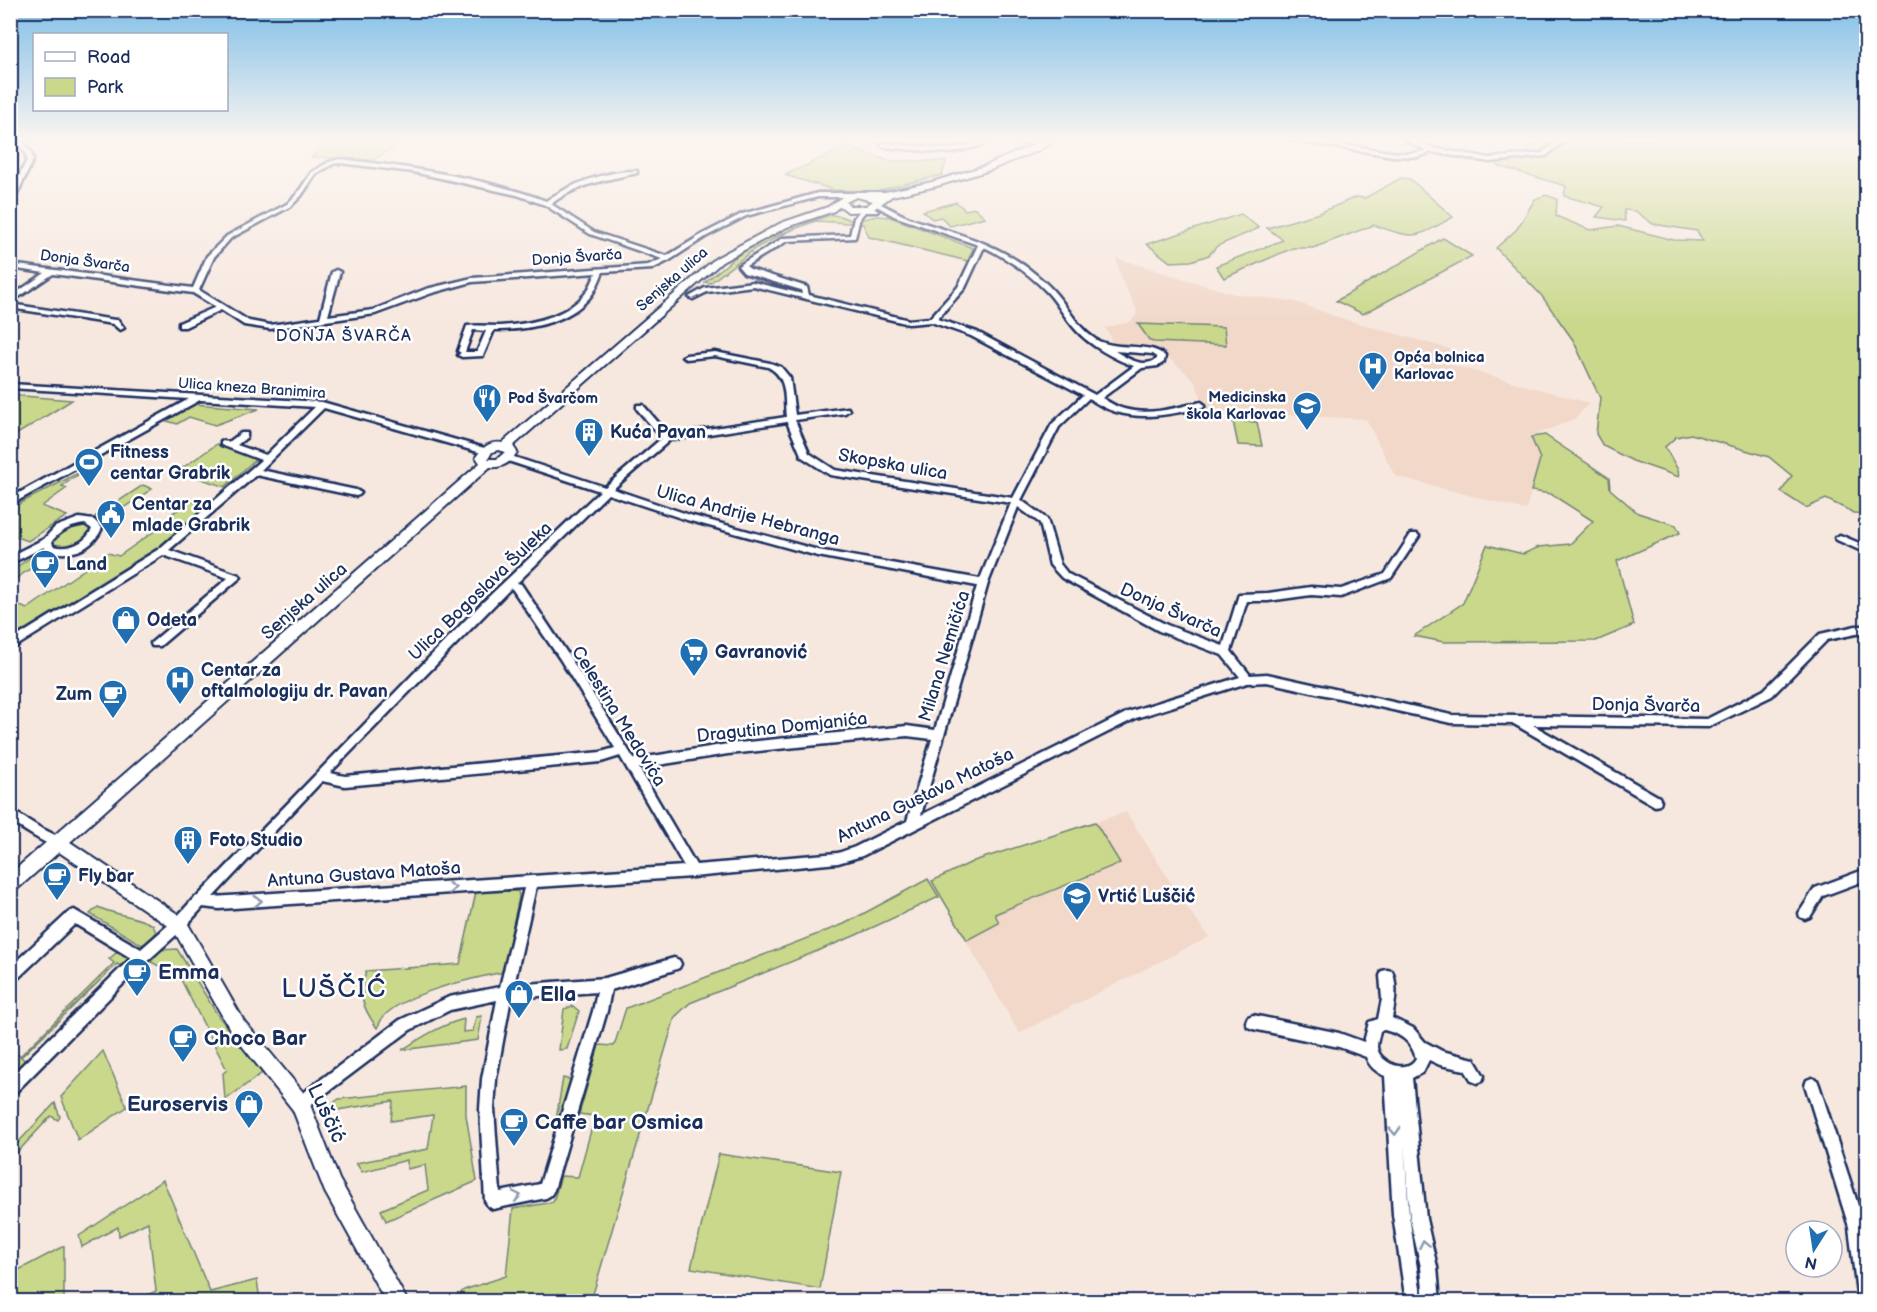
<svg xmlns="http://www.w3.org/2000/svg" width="1877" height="1312" font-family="'Balsamiq Sans',sans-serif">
<rect width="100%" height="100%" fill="#f7e8df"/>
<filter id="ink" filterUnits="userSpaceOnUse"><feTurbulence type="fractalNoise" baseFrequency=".0167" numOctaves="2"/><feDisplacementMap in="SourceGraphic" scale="12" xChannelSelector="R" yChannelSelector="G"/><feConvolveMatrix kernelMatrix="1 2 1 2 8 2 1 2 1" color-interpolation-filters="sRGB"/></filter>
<g filter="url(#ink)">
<g fill="#f1d8c9">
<polygon points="1116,258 1234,294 1293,301 1343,319 1454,350 1452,365 1589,403 1576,418 1531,437 1540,459 1526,510 1395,476 1366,419 1207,411 1194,380 1165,355 1157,351 1111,346 1110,335 1105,328 1130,322 1136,316 1137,310 1122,281"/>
<polygon points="1126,812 1186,906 1209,937 1019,1033 932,881 974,861"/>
</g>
<g fill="#c9d88b" stroke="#728474" stroke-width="1.5">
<polygon points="327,140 403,140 373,160 312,157"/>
<polygon points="1552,140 1866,140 1866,514 1854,513 1826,499 1806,508 1781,492 1792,476 1769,457 1691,434 1676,437 1665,447 1678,470 1679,477 1633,461 1603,446 1596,434 1600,398 1573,340 1541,295 1496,248 1517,229 1535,199 1546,195 1557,199 1556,216 1590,230 1618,226 1674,240 1703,241 1697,231 1653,224 1635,211 1624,210 1625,221 1596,217 1604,207 1564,196 1566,186 1498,166 1494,158 1528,155 1526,147"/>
<polygon points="846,147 890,161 946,161 942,175 872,192 834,190 785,175"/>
<path d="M1401,178L1410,179L1453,217C1413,239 1418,240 1374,225L1313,248H1293L1224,278L1216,266L1283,240L1267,228L1319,213L1356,197L1365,198Z"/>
<polygon points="956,202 965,210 975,208 985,217 950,226 941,217 932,219 923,211"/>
<polygon points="1241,214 1259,228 1217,246 1209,255 1191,261 1170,262 1147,244"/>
<polygon points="831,215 840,216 853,221 878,216 890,217 973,248 968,261 869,237 863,224 816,221 794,229 756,248 710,283 705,282 748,247 810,222"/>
<polygon points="1443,238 1472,256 1363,314 1336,301"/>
<polygon points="1138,324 1224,327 1226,345 1154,342 1150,341"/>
<polygon points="11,395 72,400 11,438"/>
<polygon points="193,404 259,409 215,425 189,417 177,424 164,420"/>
<polygon points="1233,421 1257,422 1262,446 1238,445"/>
<polygon points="1545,435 1609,478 1610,489 1638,513 1676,525 1680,533 1617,561 1634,625 1596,641 1444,642 1414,636 1463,603 1487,545 1523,554 1539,547 1570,544 1593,521 1551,494 1531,491 1540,459 1531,437"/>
<polygon points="217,444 257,458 225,487 178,471"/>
<polygon points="90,467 62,486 67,488 42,506 67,516 28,541 11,535 11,508"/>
<polygon points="143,485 152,489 102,522 93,518"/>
<polygon points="192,501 208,508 158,550 20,633 11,628 11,602 27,609 108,553 119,556 173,518 171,514"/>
<path d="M81,524L86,525L92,530C87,545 65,552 51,545L52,538L61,530Z"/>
<polygon points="34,555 44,559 11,582 11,571"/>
<polygon points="1095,822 1120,863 995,914 999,923 967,940 932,881 974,861"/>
<polygon points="928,879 939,897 854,936 690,1003 675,1017 591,1301 452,1301 464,1290 506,1276 513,1209 553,1202 561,1176 578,1177 595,1116 579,1114 599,1045 614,1046 626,1008 844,924"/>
<path d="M518,891L519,897L503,972C471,979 407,992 384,1016C381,1019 379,1025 377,1028C361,1005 359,998 366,971L460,964L476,892Z"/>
<path d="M98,907C116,916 135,915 153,925L156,933L151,940L142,945L90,914Z"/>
<polygon points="177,949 217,1014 262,1073 225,1100 223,1073 227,1070 176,970 171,972 151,962 160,950"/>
<polygon points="117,952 130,957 129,962 123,967 117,964 21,1057 28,1063 19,1072 11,1075 10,1054 13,1052 20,1056 114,963 109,959"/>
<polygon points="573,1006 579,1011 567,1049 559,1050 564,1009"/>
<path d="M482,1016L478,1040L402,1050C422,1037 441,1025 464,1019L463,1032L473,1031L476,1017Z"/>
<polygon points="103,1051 127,1107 78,1140 61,1097"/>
<polygon points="563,1078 572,1080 548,1166"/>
<polygon points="466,1086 466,1115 477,1181 386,1221 381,1210 428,1190 425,1165 407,1169 407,1160 362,1172 356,1163 428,1149 433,1115 391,1121 393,1101 319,1113 339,1099"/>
<polygon points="55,1103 60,1117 58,1120 51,1116 11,1159 11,1150"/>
<polygon points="719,1154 841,1172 820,1289 691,1268"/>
<polygon points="163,1180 210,1292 257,1280 260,1301 134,1301 156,1291 148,1222 119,1236 118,1227 82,1247 79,1236"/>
<polygon points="64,1246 64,1301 11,1301 11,1274"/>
</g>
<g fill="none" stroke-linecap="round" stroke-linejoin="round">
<g stroke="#1b2f5e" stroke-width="5">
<g id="minor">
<polygon points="14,140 21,140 31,152 33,160 13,203 10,205 10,195 27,160 25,152"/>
<polygon points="980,140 986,140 983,145 950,153 884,147 881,145 884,143 950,149 979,143"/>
<polygon points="1011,140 1032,140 1049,144 1046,146"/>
<path d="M1291,140C1316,140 1341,145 1366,148C1385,151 1408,157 1426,150L1404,140H1413L1433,148L1490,158L1542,153L1558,140H1565L1546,156L1490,162L1432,152L1418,157L1393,156Z"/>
<path d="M340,159C407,167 483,177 546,201C570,184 608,170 637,171V173C606,180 577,184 551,204L594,232L667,256L703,234L742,214L818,193H855L858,195L855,197H818L746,216L707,236L670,260L652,269L603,272C599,281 596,290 590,297C567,324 527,330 494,330L483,356L462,357L458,355L461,353L458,351L467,326C478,325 489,326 500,326C529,324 565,318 585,294C590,288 593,280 596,273L472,282L432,293L375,314L270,329L244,325L221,310L185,327H179V323L216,307L193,293L53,274L10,303V297L45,273L10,268V264L193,288L207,256L227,236L287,204L297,194L312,172L329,162ZM340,163L413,172L517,195L545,205L590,234L662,259L648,265L472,278L426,289L373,310L328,316L340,272L336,270L332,272L320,318L270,325L249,321L199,290L214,257L231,238L291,206L301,196L316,174L333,164ZM473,330L486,331L477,352H465Z"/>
<path d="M875,201C888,207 899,214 912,219C954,233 994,242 1029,269C1039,277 1049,285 1056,294C1069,309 1078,328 1095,339C1116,352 1149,341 1165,356L1164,362L1158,366L1142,368L1102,398C1109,402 1116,407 1124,409C1149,416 1176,408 1201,402L1205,405L1204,407C1165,416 1124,425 1089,398L1059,427L1021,500L1047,519L1060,564L1068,574L1167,625L1223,646L1239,594L1268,593L1311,587L1341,589L1385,574L1411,534H1417L1419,536L1391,578L1341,597L1311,595L1268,601H1247L1231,651L1250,675L1267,674L1451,715L1707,719L1764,690L1820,634L1856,626H1866V634H1856L1827,640L1772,696L1708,727L1533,725L1659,797L1661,801L1659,805L1655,806L1514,724L1451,723L1267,682L1247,683L1136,718L862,856L838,863L693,877L536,887L514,985L605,978L674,958L679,960L681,964L679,968L674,970L611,990L607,1011L554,1190L551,1195L546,1198L493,1209L488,1206L485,1201L480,1109L482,1079L497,1000L450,1010L410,1030L305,1109L300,1111L295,1109L293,1104L295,1099L400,1020L449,997L500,987L524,888L219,909L203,907L184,928L133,974L15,1093L10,1095V1077L131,958L75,924L15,981L10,982V967L69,912L74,910L141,949L174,920L195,897L198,896L481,604L600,491L505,460V456H511L605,487L662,438L637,409V405H643L669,435L786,417C784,397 788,377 768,367L715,356L686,359L682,357L686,355L715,352L770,363L781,367L790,378L795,415L848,408L849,410L845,413L795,420L809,453L835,470L1013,498L1052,424L1083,395L971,336L931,322L909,324L753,286L707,292L693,299L689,297L705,288L753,282L802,294L801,290L744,273L738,266L783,238L850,235L854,218L861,209H875L878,211L877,212H865L860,218L855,238L787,241L746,266L750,269L807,287L809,295L909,320L930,318L958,287L978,245L894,216L873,204V202ZM984,247C1007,258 1030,274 1048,293C1058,304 1065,318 1076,330C1089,345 1116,360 1134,366L1095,395L977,332L937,319L965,288ZM1115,351L1153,354L1157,357V359C1143,369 1127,358 1115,351ZM787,422L802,457L830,475L1011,503L980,579L818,550L693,516L613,489L670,440ZM608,494L687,520L818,556L977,586L935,730L907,726L728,744L634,759L567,653L521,584L517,583ZM1018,507L1040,523L1050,565L1062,578L1159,631L1222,655L1240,677L1128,712L921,815L988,583ZM511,588L513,590L560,659L615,748L601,752L345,776L330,773ZM907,736L932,739L907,821L855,847L838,853L696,865L639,768L728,754ZM620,756L684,866L213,897L322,781L345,786L601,762ZM597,992L593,1011L540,1184L500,1192L494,1109L496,1079L511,998Z"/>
<polygon points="10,304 115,320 118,320 124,328 120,330 113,324 10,308"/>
<polygon points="10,384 322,402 488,449 489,451 485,454 324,408 261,470 356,490 361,493 359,495 356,496 256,475 169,550 239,575 241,577 160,646 152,646 151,643 228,578 163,555 10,650 10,641 159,549 261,460 221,445 221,441 229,442 241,433 247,433 247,437 237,445 266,455 315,407 200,400 10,505 10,498 189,399 10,388"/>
<path d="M79,518L94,520L102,528C92,551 68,558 46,550L44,547L10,564V556L44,539L55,527ZM85,524L92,529C85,544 69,550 53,546L52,541C61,530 71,526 85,524Z"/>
<polygon points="1840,535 1866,546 1866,553 1837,540 1835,538"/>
<path d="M10,809L39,827L63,839L65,843L63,847L59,848C41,842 26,831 10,821Z"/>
<polygon points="1866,869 1866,880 1823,896 1810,917 1805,919 1800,917 1799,913 1815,888"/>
<path d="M1387,970L1392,971C1398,986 1395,1003 1392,1018L1413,1028L1425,1042L1442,1051L1474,1059L1484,1076L1482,1081L1477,1083L1472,1081L1465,1070L1440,1065L1429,1060L1423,1072L1412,1078L1426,1219L1437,1267L1440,1302H1424L1421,1267L1410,1219L1404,1144L1409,1215L1422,1302H1406L1393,1215L1385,1076C1376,1072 1369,1066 1366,1057L1339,1047L1253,1029L1248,1027L1246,1022L1248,1017L1253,1015L1339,1033L1364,1042L1369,1022L1378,1019L1382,999L1380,976L1382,971ZM1384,1030C1401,1034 1411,1041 1416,1058C1407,1075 1379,1063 1377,1047C1377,1042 1379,1036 1380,1031Z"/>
<polygon points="1812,1078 1817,1080 1819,1085 1865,1227 1866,1241 1866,1302 1858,1302 1849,1227 1805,1085 1807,1080"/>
</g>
</g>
<g stroke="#1b2f5e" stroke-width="4">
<path id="major" d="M1044,140H1055L1037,151L990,170L937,186L892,196L871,211L848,212L840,206L834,211L787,227L722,262L513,446L517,452C511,463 502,468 490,467L70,842L185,919L244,1021L307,1097L339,1179L408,1302H386L325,1192L293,1110L232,1033L173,929L59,852L16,890L10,892V874L480,463L476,457C483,447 490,441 502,443L716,258L781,223L828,207L845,195L856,192H885L932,182L985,166ZM856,197L873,201L866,206H850L846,202ZM498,450L505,452L497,459H488L492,452Z"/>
</g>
<use href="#minor" fill="#fff" fill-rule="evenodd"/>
<use href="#major" fill="#fff" fill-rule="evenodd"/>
</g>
<defs><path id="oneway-chevron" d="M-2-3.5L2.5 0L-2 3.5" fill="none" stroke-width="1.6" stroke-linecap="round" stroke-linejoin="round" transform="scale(1.5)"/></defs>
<g stroke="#8d97ae">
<use href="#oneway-chevron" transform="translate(452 888) rotate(-4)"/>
<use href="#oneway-chevron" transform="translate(258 901) rotate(-4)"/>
<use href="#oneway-chevron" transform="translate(1395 1131) rotate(88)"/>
<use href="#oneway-chevron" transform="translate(517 1196) rotate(-12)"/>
<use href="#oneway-chevron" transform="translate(1424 1244) rotate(-102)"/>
</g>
</g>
<linearGradient id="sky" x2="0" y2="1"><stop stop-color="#80bfe7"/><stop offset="0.43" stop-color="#fbf5f1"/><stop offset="1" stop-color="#fbf5f1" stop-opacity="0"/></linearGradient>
<rect width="1877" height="324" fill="url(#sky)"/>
<defs>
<g id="hospital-pin" transform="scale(1.5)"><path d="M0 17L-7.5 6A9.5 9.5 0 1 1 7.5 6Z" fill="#1f6fb2" stroke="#fff"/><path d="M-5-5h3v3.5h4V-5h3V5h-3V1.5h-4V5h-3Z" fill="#fff"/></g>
<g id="restaurant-pin" transform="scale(1.5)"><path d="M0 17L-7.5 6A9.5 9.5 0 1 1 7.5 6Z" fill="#1f6fb2" stroke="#fff"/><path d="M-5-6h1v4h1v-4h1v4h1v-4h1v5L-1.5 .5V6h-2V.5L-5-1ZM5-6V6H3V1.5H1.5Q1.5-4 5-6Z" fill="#fff"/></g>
<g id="school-pin" transform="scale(1.5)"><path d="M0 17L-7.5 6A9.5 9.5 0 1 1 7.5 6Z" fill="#1f6fb2" stroke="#fff"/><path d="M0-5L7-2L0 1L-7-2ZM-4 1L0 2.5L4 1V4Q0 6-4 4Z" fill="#fff"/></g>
<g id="building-pin" transform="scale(1.5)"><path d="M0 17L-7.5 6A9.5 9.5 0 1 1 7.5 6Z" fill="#1f6fb2" stroke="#fff"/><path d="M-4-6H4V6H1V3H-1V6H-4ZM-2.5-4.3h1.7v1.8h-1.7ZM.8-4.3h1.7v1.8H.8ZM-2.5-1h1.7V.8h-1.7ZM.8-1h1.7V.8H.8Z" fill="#fff"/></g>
<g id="stadium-pin" transform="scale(1.5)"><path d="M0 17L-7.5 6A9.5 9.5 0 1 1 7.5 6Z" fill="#1f6fb2" stroke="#fff"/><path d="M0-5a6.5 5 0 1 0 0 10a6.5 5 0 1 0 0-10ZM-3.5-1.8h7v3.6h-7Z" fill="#fff"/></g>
<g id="civic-pin" transform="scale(1.5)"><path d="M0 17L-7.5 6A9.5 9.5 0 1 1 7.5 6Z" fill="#1f6fb2" stroke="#fff"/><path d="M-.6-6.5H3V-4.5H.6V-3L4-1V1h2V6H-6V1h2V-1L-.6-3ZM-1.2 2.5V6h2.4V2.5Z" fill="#fff"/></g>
<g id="cafe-pin" transform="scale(1.5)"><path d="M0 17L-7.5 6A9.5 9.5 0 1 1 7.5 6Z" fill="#1f6fb2" stroke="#fff"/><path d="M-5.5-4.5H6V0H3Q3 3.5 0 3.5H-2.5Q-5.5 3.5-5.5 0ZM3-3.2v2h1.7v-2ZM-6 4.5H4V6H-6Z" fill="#fff"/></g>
<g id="shop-pin" transform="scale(1.5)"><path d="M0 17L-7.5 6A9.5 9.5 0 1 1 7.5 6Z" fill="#1f6fb2" stroke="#fff"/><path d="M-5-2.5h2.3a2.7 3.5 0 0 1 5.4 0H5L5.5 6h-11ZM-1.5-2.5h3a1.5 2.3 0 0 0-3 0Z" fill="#fff"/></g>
<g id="supermarket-pin" transform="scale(1.5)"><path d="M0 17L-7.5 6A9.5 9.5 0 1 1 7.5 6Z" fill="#1f6fb2" stroke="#fff"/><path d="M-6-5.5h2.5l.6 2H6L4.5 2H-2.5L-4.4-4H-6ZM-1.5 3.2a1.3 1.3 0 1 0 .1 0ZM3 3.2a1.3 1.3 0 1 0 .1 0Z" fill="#fff"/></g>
</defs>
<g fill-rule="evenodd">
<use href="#hospital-pin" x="1373" y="366"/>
<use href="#restaurant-pin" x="487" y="398"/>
<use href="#school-pin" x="1307" y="406"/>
<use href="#building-pin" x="589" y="432"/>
<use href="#stadium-pin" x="89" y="462"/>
<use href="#civic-pin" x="111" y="514"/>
<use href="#cafe-pin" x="45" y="564"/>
<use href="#shop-pin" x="126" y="620"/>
<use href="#supermarket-pin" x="694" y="652"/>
<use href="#hospital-pin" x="180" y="680"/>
<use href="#cafe-pin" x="113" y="694"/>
<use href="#building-pin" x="188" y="840"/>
<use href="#cafe-pin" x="57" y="876"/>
<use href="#school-pin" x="1077" y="896"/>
<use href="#cafe-pin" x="137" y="972"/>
<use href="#shop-pin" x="519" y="994"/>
<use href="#cafe-pin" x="183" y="1038"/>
<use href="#shop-pin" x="249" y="1104"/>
<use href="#cafe-pin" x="514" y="1122"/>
</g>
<g text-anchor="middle" stroke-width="5" stroke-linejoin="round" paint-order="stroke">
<g font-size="15" fill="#1b2f5e" stroke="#fff">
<text transform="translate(577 257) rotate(-4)" y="5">Donja Švarča</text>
<text transform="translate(85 261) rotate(8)" y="5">Donja Švarča</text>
<text transform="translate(672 279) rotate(-41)" y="5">Senjska ulica</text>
<text transform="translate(252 388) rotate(4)" y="5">Ulica kneza Branimira</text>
</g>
<g font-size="15" font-weight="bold" fill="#1b2f5e" stroke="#fff" text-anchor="start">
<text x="1394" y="362">Opća bolnica<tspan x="1394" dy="17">Karlovac</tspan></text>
<text x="1286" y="402" text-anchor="end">Medicinska<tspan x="1286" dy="17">škola Karlovac</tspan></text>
<text x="508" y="403">Pod Švarčom</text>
</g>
<g font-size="16" letter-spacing="1.5" fill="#1b2f5e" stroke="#fff">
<text x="344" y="341">DONJA ŠVARČA</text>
</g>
<g font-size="18" font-weight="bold" fill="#1b2f5e" stroke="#fff" text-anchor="start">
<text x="610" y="438">Kuća Pavan</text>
<text x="110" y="458">Fitness<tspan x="110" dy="21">centar Grabrik</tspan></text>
<text x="132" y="510">Centar za<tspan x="132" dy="21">mlade Grabrik</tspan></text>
<text x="66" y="570">Land</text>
<text x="147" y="626">Odeta</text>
<text x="715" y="658">Gavranović</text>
<text x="201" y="676">Centar za<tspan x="201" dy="21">oftalmologiju dr. Pavan</tspan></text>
<text x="92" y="700" text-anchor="end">Zum</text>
<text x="209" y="846">Foto Studio</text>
<text x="78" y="882">Fly bar</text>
<text x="1098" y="902">Vrtić Luščić</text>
</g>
<g font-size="18" fill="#1b2f5e" stroke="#fff">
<text transform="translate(893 464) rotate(10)" y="6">Skopska ulica</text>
<text transform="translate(748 515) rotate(15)" y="6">Ulica Andrije Hebranga</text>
<text transform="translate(480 591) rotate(-44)" y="6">Ulica Bogoslava Šuleka</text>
<text transform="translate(304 601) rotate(-41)" y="6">Senjska ulica</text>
<text transform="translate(1171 610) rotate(24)" y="6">Donja Švarča</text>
<text transform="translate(944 656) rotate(-73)" y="6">Milana Nemičića</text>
<text transform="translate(1646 705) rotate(1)" y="6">Donja Švarča</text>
<text transform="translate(619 716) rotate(58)" y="6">Celestina Medovića</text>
<text transform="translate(782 727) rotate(-6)" y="6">Dragutina Domjanića</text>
<text transform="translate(925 795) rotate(-26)" y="6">Antuna Gustava Matoša</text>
<text transform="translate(364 874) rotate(-4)" y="6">Antuna Gustava Matoša</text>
</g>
<g font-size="21" font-weight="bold" fill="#1b2f5e" stroke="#fff" text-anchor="start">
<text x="158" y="979">Emma</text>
<text x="540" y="1001">Ella</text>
<text x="204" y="1045">Choco Bar</text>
<text x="228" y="1111" text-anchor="end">Euroservis</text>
<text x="535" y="1129">Caffe bar Osmica</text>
</g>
<g font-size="21" fill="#1b2f5e" stroke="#fff">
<text transform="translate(327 1113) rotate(65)" y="7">Luščić</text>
</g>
<g font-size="26" letter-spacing="1.5" fill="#1b2f5e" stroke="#fff">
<text x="334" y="997">LUŠČIĆ</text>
</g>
</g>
<rect width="1877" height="1312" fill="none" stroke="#fff" stroke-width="36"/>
<rect x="18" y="18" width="1841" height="1276" fill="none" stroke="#1b2f5e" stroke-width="2" filter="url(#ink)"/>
<rect x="33" y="33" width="195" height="78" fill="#ffffff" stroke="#a4acbf" stroke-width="1.5"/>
<rect x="45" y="52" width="30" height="9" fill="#ffffff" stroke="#a4acbf" stroke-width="1.5"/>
<text x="87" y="63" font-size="18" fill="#1b2f5e">Road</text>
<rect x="45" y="78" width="30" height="18" fill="#c9d88b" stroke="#a4acbf" stroke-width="1.5"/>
<text x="87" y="93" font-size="18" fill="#1b2f5e">Park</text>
<g transform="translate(1814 1249) rotate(192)"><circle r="28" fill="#ffffff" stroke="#a4acbf" stroke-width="1.5"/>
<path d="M0-4.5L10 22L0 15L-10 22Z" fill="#1f6fb2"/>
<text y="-9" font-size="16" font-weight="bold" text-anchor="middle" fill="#1b2f5e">N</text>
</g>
</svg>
